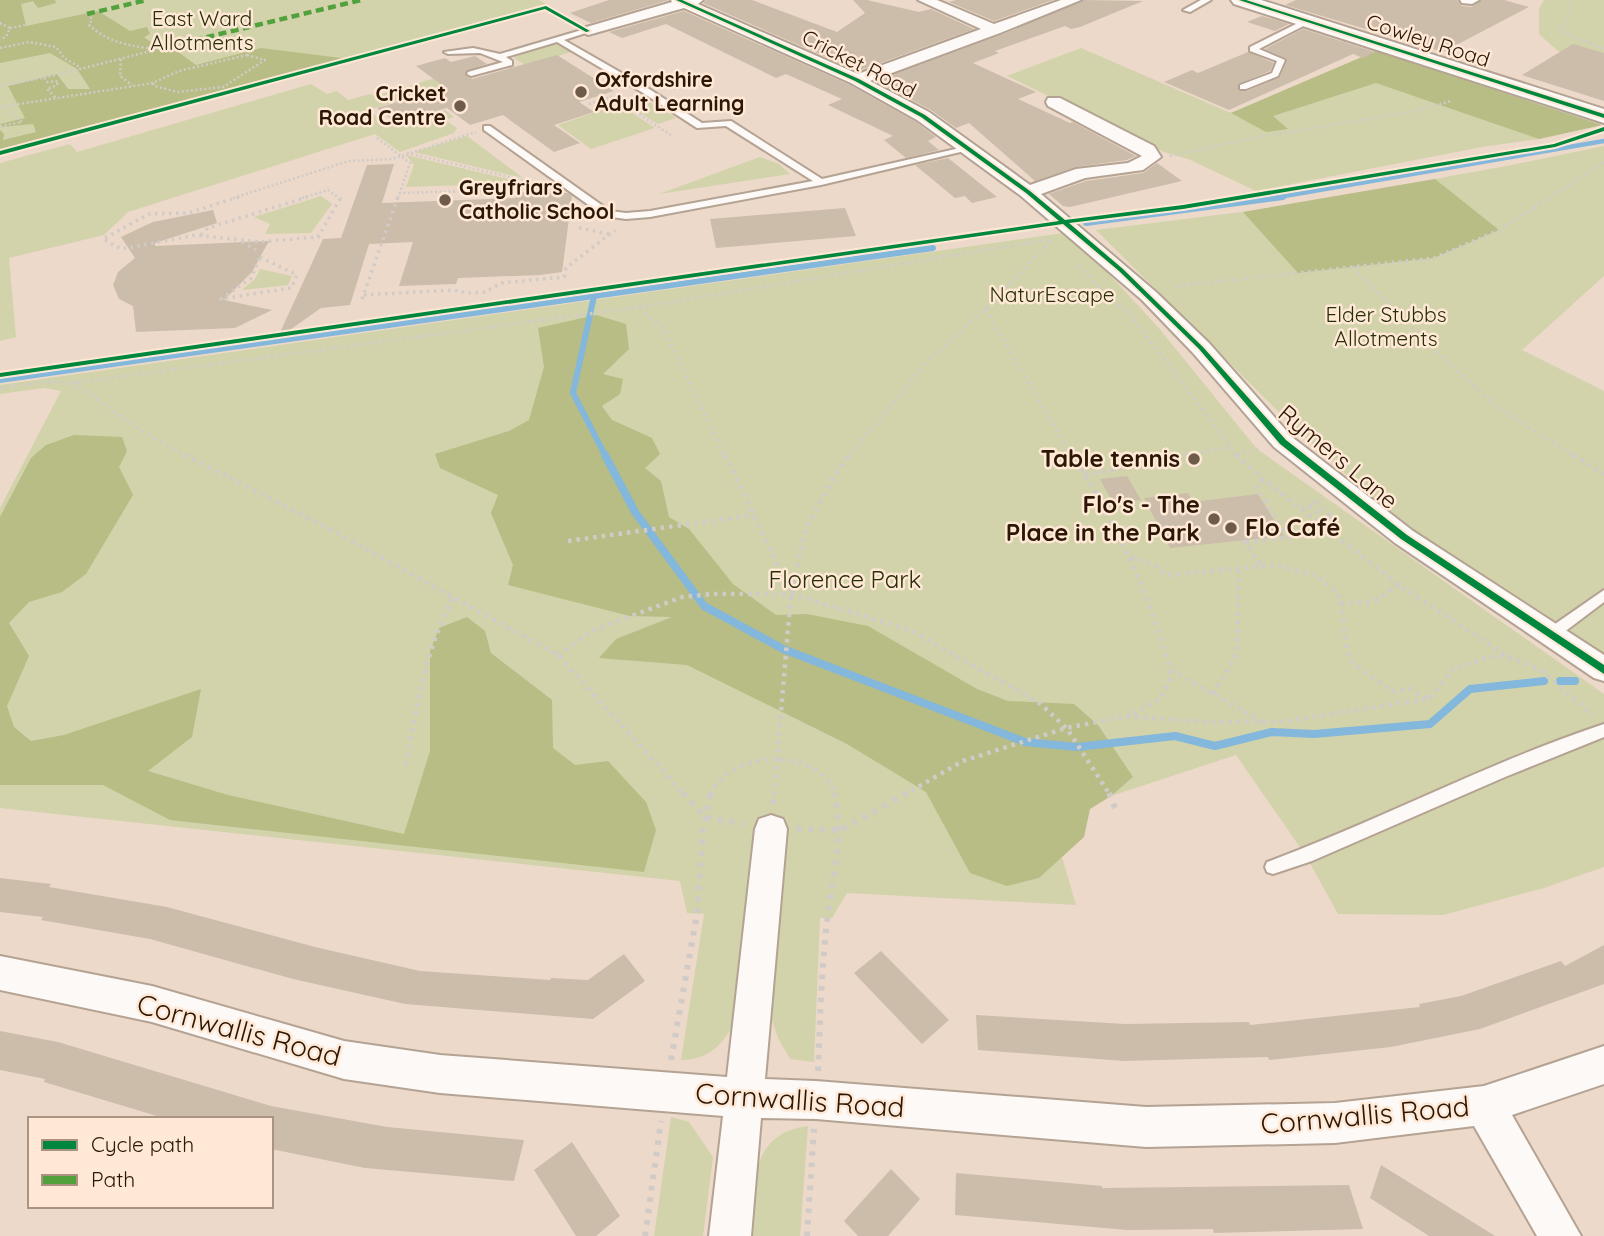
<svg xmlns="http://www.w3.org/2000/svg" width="1604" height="1236" font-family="Quicksand,sans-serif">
<rect width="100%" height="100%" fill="#ecd9ca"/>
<g fill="#d2d3ab">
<polygon points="0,0 539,0 546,4 0,151"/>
<polygon points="1544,0 1604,0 1604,66 1558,51 1539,34 1539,9"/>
<polygon points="554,44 565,46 575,51 525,65 514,58 518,54"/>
<polygon points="1081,48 1231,113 1376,51 1602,125 1539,139 1482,147 1256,191 1188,159 1164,152 1007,76"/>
<polygon points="435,78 445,87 368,110 389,126 445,110 454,117 445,120 457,128 454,133 400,152 375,134 128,212 104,235 9,258 16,337 0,341 0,163 70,144 77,152 311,84 327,94 337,91 348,100 370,94 375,96"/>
<polygon points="643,98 676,118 658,124 625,104"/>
<polygon points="619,104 655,128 591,149 558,125"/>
<polygon points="467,136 523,178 414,152"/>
<polygon points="1604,146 1604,276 1522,350 1604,391 1604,661 1408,530 1301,434 1096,230 1274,208 1512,165"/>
<polygon points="406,155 525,183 406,187 414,165"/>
<polygon points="760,157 779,164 790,174 659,194"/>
<polygon points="321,196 332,204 311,233 265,234 270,224 254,217"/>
<path d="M1070,232L1158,327L1257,449L1604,694V867L1544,888L1443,915L1338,914L1306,856L1236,755L1050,816L1076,905L847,893L832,918H820L814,1062L790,1059L778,1038L772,1020L780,916L750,914C747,936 740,1012 732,1027C720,1048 705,1060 681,1060L704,914L687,913L680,881L0,808V508L61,391L44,388L0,394V385Z"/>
<polygon points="260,269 292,276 288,285 242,290 255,279"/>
<polygon points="671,1117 689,1122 713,1157 703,1236 654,1236"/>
<path d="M808,1126L800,1236H751C755,1188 747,1134 808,1126Z"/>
</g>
<g fill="#b8bc85">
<polygon points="0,0 55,0 56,3 38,8 33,1 21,4 26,26 98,11 130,31 147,27 150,34 144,37 158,47 170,46 196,65 261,48 349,59 0,151 0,130 4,134 3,140 36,132 33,124 0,127 0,124 25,118 8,86 57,74 68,89 90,89 77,69 50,53 0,63"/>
<polygon points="1376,51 1602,125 1539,139 1376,83 1273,116 1288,129 1266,132 1231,113"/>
<polygon points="1435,179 1499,230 1434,258 1298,273 1243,212"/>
<polygon points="596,315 626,324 629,349 603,374 623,379 620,394 602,406 612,420 652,438 660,454 645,468 661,481 669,517 689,529 733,584 776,615 807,614 868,626 977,689 1008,701 1074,704 1098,725 1133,777 1111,796 1090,809 1084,837 1039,878 1007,886 970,873 926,792 847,744 687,665 599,658 616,639 672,617 630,616 508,585 513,565 491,513 498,495 440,468 435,454 509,431 529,420 544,367 538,328"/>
<polygon points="74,435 122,437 127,451 119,467 133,495 86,574 62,592 29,602 9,623 29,656 7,706 14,727 31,741 64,735 201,689 192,737 148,771 228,795 404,834 430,751 430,651 439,628 467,617 485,631 491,653 552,700 553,748 575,765 608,761 646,802 656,830 644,872 170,820 103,785 0,785 0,517 31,458 46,445"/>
</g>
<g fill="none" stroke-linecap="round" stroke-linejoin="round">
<polyline stroke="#83b7dc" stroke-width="4.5" points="1273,198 1604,141"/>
<g stroke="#83b7dc" stroke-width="6">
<polyline points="1086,223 1283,197"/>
<polyline points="594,296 573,393 606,457"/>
<polyline points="0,380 933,248"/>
</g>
<g stroke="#83b7dc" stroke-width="8">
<polyline points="605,455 635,512 704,606 783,649 1025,742 1077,747 1175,736 1215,746 1272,732 1314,734 1430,724 1470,689 1544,681"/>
<polyline points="1560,681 1575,681"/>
</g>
</g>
<g fill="#ccbcaa">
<polygon points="609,0 669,0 591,23 570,13"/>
<polygon points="706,0 752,0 837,32 865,13 853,0 867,0 919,12 931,9 974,29 858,71 703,3"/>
<polygon points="956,0 1053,0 994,21 949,2"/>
<polygon points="1083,0 1143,1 1080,27 1071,29 1065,26 995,51 999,53 973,63 1036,92 1018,99 1070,123 1073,122 1136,156 1127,160 1075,167 1035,181 969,123 956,128 931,110 876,81 1001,35"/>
<polygon points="1296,0 1457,0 1462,6 1472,7 1481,0 1504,0 1529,7 1443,52 1285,5"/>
<polygon points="684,11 850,85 916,122 936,137 928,141 939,150 906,158 884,140 893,136 828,105 842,99 786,74 776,78 666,24 622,38 609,32"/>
<polygon points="1262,16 1289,24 1275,31 1247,22"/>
<polygon points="1303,29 1375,52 1363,58 1353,54 1229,110 1164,82 1192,70 1198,73 1248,52 1274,63 1270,71 1238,84 1238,91 1247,91 1280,77 1287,59 1265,49"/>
<polygon points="1573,44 1604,53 1604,101 1522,75"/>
<polygon points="557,55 614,91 579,102 594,112 554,125 580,143 554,152 503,115 470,125 447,108 396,123 377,108 446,88 416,66 445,58 451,62 475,56 487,64 466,71 465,75 472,79"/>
<polygon points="948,158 997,197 972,203 965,196 955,198 915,165"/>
<polygon points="1157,163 1182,181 1070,207 1063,206 1049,194 1086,181 1143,173"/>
<polygon points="394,164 382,203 516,198 517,192 568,193 572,196 562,272 540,275 458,278 456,284 399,286 413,242 369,244 350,305 321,308 277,339 323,239 341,238 367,165"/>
<polygon points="845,208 856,236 716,248 710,219"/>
<polygon points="213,210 217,223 155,243 155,246 269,241 252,272 224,300 272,310 235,328 136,332 133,306 119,299 113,285 118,272 135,258 121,237 153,222"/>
<polygon points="1127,476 1141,500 1113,503 1100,479"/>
<polygon points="1188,493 1193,502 1258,494 1284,536 1170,548 1144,498"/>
<polygon points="0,878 51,884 49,887 167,907 315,947 420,971 550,980 551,978 588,980 624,954 645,981 593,1019 405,1004 293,979 150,939 41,920 43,917 0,912"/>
<polygon points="1604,945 1604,984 1480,1029 1391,1047 1269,1060 1268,1057 1124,1061 978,1050 976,1015 1125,1024 1249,1022 1250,1025 1420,1007 1419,1004 1461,996 1561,961 1565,966"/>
<polygon points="881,951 949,1020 922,1044 854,973"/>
<polygon points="0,1031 58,1042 271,1106 387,1127 524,1140 514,1181 365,1168 271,1149 271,1119 167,1119 44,1082 45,1079 0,1070"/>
<polygon points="572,1142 620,1216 596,1236 576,1236 534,1170"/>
<polygon points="1381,1165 1439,1201 1495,1236 1429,1236 1370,1198"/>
<polygon points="891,1169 920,1199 888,1236 858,1236 844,1221"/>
<polygon points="956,1173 1102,1186 1102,1188 1349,1185 1363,1229 1214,1233 1213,1229 1127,1230 955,1215"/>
</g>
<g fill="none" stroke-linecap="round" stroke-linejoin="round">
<g stroke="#b4a292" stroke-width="4">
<g id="service">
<polygon points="1201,0 1211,0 1190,12 1183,10"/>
<polygon points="1306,19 1313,21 1259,49 1285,60 1278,76 1246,89 1240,89 1240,85 1272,73 1277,61 1250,51 1250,47"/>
<polygon points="585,29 592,31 564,40 646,87 702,123 731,121 822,179 969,146 973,149 821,185 650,217 626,219 604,216 484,130 484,126 490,126 610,211 626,213 650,211 813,181 726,126 697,128 640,91 557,42 506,57 512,61 512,65 471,76 467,74 468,72 503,62 480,53 448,54 444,52 473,48 500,54"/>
<polygon points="1604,590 1604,602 1555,639 1545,639 1543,635 1545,631"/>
<path d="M1604,724V737L1505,777L1312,861L1273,874L1267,872L1265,867L1267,862C1381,820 1489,762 1604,724Z"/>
</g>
</g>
<g stroke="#b4a292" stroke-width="4">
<g id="minor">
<polygon points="671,0 703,0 698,4 858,74 981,29 918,0 937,0 994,24 1061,0 1081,0 1000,33 870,81 929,112 1030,185 1076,169 1128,163 1142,156 1048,106 1046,102 1048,98 1060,98 1154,146 1161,157 1143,170 1085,178 1041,194 1156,292 1209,343 1292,437 1413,531 1604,655 1604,681 1594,678 1395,543 1274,447 1193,353 1142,300 1021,196 917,120 851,83 684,8 588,35 581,31 583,28 672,2"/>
<polygon points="1460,0 1479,0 1472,4 1462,3"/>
<polygon points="771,815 783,819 787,829 765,1079 816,1081 1146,1107 1335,1103 1484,1086 1604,1046 1604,1084 1512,1115 1581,1236 1537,1236 1474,1126 1335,1143 1146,1147 816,1119 761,1118 751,1236 709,1236 723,1116 440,1093 344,1079 152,1022 0,990 0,956 152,986 344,1041 440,1055 727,1077 755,829 759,819"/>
</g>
</g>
<g stroke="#b4a292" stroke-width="4">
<polygon id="secondary" points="1231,0 1261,0 1604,109 1604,123 1234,4"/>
</g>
<g stroke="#d1cbc7" stroke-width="2.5" stroke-dasharray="2 2.5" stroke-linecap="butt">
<polyline points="1571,0 1568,17 1561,26 1563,32 1604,49"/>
<path d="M87,14L92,19L89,25C107,41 124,45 148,48L147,51"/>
<polyline points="0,23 10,28 6,37 0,39"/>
<polyline points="10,28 26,25"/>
<polyline points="0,48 29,42 56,47 64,58 81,68"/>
<polygon points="247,55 265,60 223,87 178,92 154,86 153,83 179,71"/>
<polyline points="121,59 120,76 132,85"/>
<polyline points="44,78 47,82 58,81 57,85 47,89 57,99"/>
<polyline points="0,86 57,75 170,46"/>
<polyline points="613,97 672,136"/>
<polyline points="589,104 615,96"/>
<polyline points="0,107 153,83"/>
<polyline points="0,126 22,122 12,115 8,106"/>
<polyline points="377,138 410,163 398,198"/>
<polyline points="407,153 535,183"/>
<polyline points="0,155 510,16"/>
<polyline points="1170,156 1253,138 1415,111 1451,101"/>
<polyline points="399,193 543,189"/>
<polyline points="233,198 349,161 392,159 476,132"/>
<polyline points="302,198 328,190 339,198"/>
<polyline points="1549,198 1604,163"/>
</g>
<g stroke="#d1cbc7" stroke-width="3.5" stroke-dasharray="2.5 4.5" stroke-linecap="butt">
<polyline points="239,197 188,213 149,214 103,239 121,249 196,235 259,242 318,237 340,199 337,197"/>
<polyline points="579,228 609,234"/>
<polyline points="201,235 208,228 307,197"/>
<polyline points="242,242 256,250"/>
<polygon points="260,257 297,275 291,288 221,299 251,278"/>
<polyline points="1078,266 1131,316 1238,457"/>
<polyline points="1353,267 1414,330 1495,406 1576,457"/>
<polyline points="1176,286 1434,258 1499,230 1551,197"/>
<polyline points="364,295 453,290 467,293 485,292 501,283 564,277 566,268 615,230"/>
<polyline points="362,299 398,197"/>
<polyline points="640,307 665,331 725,457"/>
<polyline points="985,309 1072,457"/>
<polyline points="73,383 144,432 188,457"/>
<polyline points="0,388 45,382 73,383 640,307 1052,239"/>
<polyline points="1236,454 1258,449"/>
<polyline points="848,457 930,359 985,309 1052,240"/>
<polyline points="1180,457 1230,447"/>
</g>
<g stroke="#d1cbc7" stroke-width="4.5" stroke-dasharray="3.5 5" stroke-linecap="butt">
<polyline points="185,455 326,527 558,655 685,795"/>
<polyline points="725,455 791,593"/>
<path d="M1071,455C1117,521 1151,598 1172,676L1160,699L1129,716"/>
<polyline points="1236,455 1264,480 1399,585 1509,657 1539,669 1593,715"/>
<polyline points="1573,455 1604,474"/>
<polyline points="1085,475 1189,455"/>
<polyline points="1301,509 1309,506 1328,521 1333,518 1315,502 1321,499"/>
<polyline points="1244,540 1261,565"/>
<polyline points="568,541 754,515"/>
<polyline points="1246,543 1289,537 1256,488 1264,480"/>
<polyline points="1131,557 1153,564 1166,575 1276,565 1317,576 1336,592 1341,600 1347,651 1353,663 1391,691 1410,689 1428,699"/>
<polyline points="1341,603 1373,602 1399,585"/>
<polyline points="558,655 592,631 682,597 712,594 791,594 912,631 1041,704 1068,730 1110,795"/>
<polyline points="1171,670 1261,721"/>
<polyline points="1213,694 1237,654 1239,567"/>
<path d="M406,765C417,706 425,648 455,595"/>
<path d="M710,795C729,749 820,746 835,795"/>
<polyline points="774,795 791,594 806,528 839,468 850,455"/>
<polyline points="904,795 963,761 1066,728 1128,716 1207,722 1278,722 1429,699 1453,669 1489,657 1509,657"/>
</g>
<g stroke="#d1cbc7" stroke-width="6" stroke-dasharray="4.5 7" stroke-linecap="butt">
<polyline points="683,793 705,817 744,824"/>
<polyline points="1109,793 1116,810"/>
<polyline points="773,804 774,793"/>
<polyline points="797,829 841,830 907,793"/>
<polyline points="671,1060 697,914 703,830 711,793"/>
<path d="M818,1071C820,1024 821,978 826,931C830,885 846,839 834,793"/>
<polyline points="645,1236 661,1121"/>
<polyline points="807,1236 814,1129"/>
</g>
<use href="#service" fill="#fcf9f7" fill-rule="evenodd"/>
<use href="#minor" fill="#fcf9f7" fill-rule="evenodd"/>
<use href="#secondary" fill="#fcf9f7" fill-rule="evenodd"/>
<g stroke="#51a13d" stroke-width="4.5" stroke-dasharray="8 4.5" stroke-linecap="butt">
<polyline points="87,14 147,0"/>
<polyline points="170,46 361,0"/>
</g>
<g stroke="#ffe8d5" stroke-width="4">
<g id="cycleway">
<polygon points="676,0 682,0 859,79 925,115 1030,191 1065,220 1183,205 1554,144 1604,127 1604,131 1555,147 1183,209 1069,223 1123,269 1203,347 1286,440 1407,535 1604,665 1604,674 1401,539 1280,444 1199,349 1119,271 1063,224 0,377 0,373 1059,221 1026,193 921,117 855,81"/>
<polygon points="1239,0 1246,0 1604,114 1604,118"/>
<polygon points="546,6 590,31 586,32 545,9 0,155 0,151"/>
</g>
</g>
<use href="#cycleway" fill="#00873e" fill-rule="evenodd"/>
</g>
<g fill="#6f5b49" stroke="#ffe8d5" stroke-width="2.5">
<circle cx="581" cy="92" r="7"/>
<circle cx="460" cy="106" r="7"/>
<circle cx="445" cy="200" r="7"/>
<circle cx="1194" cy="459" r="7"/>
<circle cx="1214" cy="519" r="7"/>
<circle cx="1231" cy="528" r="7"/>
</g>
<g text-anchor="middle" stroke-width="5" stroke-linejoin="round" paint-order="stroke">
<g font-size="21" fill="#262f09" stroke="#ffe8d5">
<text x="202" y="26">East Ward<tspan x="202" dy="24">Allotments</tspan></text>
<text x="1052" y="302">NaturEscape</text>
<text x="1386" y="322">Elder Stubbs<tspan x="1386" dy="24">Allotments</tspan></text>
</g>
<g font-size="21" fill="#2b1704" stroke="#ffe8d5">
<text transform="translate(1428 41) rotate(18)" y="7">Cowley Road</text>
<text transform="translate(859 64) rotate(27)" y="7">Cricket Road</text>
</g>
<g font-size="21" font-weight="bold" fill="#2b1704" stroke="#ffe8d5" text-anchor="start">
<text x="595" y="87">Oxfordshire<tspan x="595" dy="24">Adult Learning</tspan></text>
<text x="446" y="101" text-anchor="end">Cricket<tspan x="446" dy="24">Road Centre</tspan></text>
<text x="459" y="195">Greyfriars<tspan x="459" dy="24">Catholic School</tspan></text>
</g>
<g font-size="24" fill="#2b1704" stroke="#ffe8d5">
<text transform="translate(1338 457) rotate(40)" y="8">Rymers Lane</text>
</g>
<g font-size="24" font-weight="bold" fill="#2b1704" stroke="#ffe8d5" text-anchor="end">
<text x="1180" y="467">Table tennis</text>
<text x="1200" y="513">Flo's - The<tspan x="1200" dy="28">Place in the Park</tspan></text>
<text x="1245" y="536" text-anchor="start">Flo Café</text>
</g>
<g font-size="24" fill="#262f09" stroke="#ffe8d5">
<text x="845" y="588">Florence Park</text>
</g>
<g font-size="28" fill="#2b1704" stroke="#ffe8d5">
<text transform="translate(239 1030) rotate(15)" y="10">Cornwallis Road</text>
<text transform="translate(800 1100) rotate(4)" y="10">Cornwallis Road</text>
<text transform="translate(1365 1115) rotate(-5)" y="10">Cornwallis Road</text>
</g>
</g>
<rect x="28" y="1117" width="245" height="91" fill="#ffe8d5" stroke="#aa9481" stroke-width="2"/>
<rect x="42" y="1140" width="35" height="10" fill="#00873e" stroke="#aa9481" stroke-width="2"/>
<text x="91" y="1152" font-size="21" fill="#2b1704">Cycle path</text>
<rect x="42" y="1175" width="35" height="10" fill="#51a13d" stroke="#aa9481" stroke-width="2"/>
<text x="91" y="1187" font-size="21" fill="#2b1704">Path</text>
</svg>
